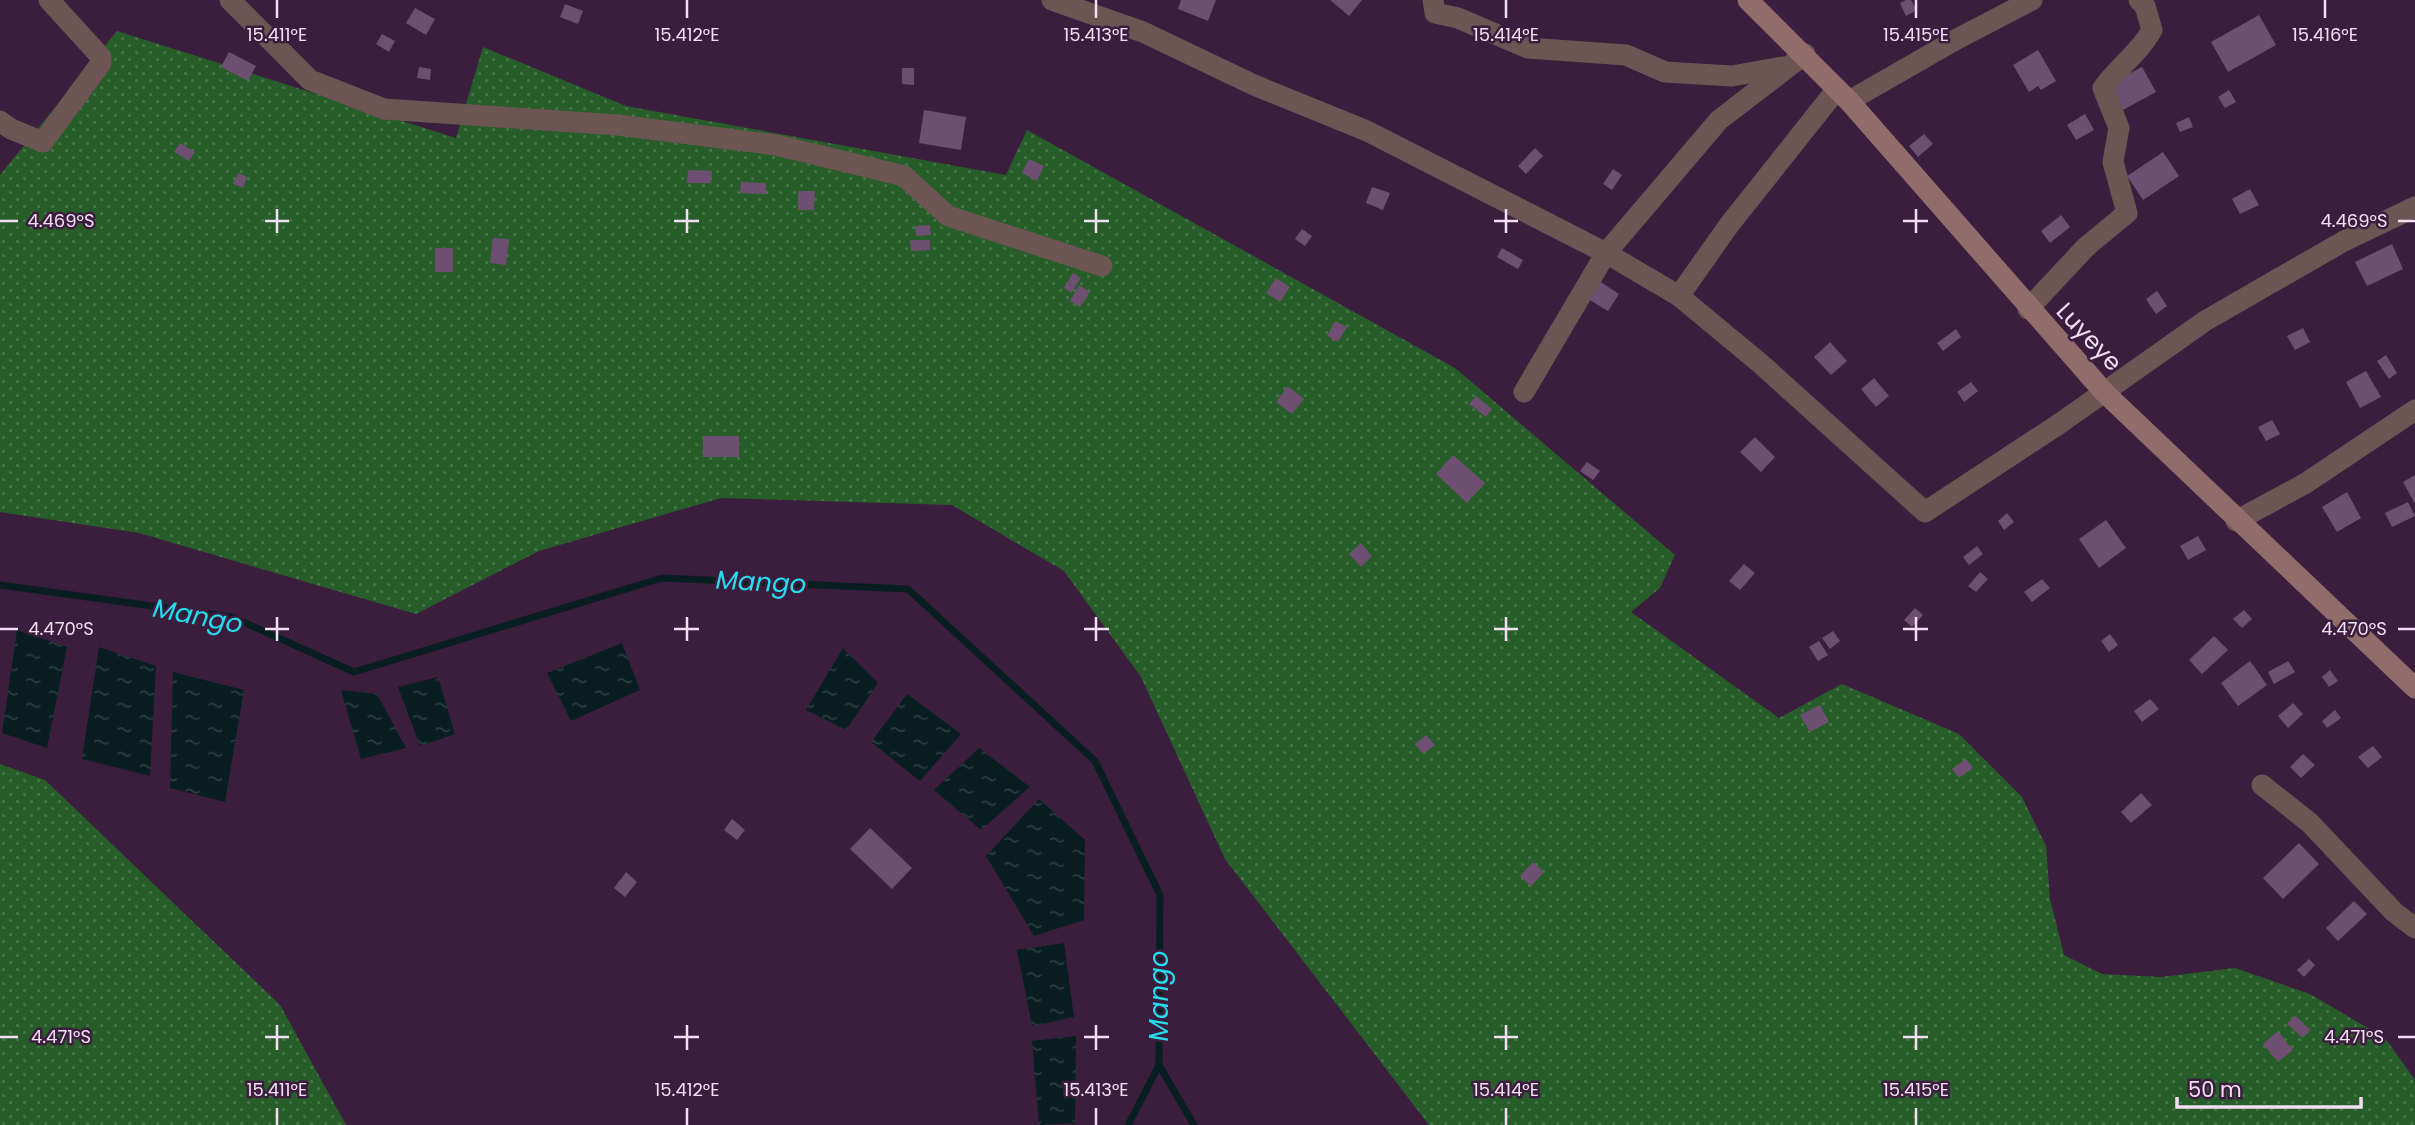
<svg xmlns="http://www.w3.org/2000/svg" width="2415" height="1125" font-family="Poppins,sans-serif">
<defs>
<pattern id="grass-dots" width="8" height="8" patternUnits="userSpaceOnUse" patternTransform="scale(1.75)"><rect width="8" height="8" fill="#275d28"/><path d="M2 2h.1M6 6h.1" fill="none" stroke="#477448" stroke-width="1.8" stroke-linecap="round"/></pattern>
<pattern id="water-ripples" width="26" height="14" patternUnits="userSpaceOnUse" patternTransform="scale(1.75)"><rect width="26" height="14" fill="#091e20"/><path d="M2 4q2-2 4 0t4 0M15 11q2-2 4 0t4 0" fill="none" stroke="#2d3e41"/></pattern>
</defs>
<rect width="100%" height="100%" fill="#3b1e3e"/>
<g fill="url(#grass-dots)">
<polygon points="117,31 456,138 483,47 626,106 1006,175 1027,130 1455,368 1675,555 1660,588 1631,612 1779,718 1842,684 1959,734 2022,797 2046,846 2050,899 2064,955 2102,974 2161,977 2235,968 2310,994 2385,1038 2415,1080 2415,1125 1429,1125 1225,859 1141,677 1064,571 952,505 721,498 539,551 416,614 139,533 0,512 0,175"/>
<polygon points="0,764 45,780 280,1005 346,1125 0,1125"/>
</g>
<g fill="url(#water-ripples)">
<polygon points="17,630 67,647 47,748 2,733"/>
<polygon points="622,643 640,690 571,721 547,673"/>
<polygon points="99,647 156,666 150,776 82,759"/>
<polygon points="843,648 878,683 846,730 806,710"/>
<polygon points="173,672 244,690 225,802 170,788"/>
<polygon points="438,677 455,734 420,746 398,687"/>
<polygon points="341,690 377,694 406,748 361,759"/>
<polygon points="907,694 961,734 920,781 871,742"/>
<polygon points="979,748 1030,787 981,830 934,790"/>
<polygon points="1039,799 1085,840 1084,920 1034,936 986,856"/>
<polygon points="1064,943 1074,1017 1032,1026 1017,950"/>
<polygon points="1076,1036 1075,1123 1039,1125 1032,1041"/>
</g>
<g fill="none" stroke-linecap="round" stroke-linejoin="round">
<g stroke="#091e20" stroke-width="7">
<polyline points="0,585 232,617 354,672 662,578 908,589 1095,761 1160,895 1159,1065 1194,1125"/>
<polyline points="1128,1125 1159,1065"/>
</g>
</g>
<g fill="#6f4f71">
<polygon points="1181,0 1216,0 1208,21 1178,9"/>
<polygon points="1330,0 1362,0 1349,16"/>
<polygon points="1906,0 1911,0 1917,10 1906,16 1900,3"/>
<polygon points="565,4 583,11 578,24 560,17"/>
<polygon points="415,8 435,19 426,35 406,23"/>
<polygon points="2259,15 2276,45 2228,72 2211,42"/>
<polygon points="382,34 395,41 389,52 376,44"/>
<polygon points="2038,50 2056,81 2041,90 2038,86 2029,92 2013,65"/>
<polygon points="229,52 256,66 248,81 221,67"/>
<polygon points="419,67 431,69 430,80 417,78"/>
<polygon points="2142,67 2156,92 2123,110 2109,84"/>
<polygon points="902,68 914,68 914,85 902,84"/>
<polygon points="2229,90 2236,102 2225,108 2218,97"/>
<polygon points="924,110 966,117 961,150 919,143"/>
<polygon points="2085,114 2094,130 2076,140 2067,125"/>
<polygon points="2189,117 2193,127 2180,132 2176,123"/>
<polygon points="1924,134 1933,144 1918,157 1909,146"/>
<polygon points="180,143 195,152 189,161 174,152"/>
<polygon points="1535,148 1543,156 1526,174 1518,166"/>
<polygon points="2163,152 2179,176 2143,200 2127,176"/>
<polygon points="1029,159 1044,166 1037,181 1022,173"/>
<polygon points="1613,169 1622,175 1612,190 1603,184"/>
<polygon points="688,170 712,171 711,183 687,183"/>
<polygon points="238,173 247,177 243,188 233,184"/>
<polygon points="741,182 766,183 766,194 740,193"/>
<polygon points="1372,187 1390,193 1383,210 1366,203"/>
<polygon points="2250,189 2259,205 2240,214 2232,199"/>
<polygon points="798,191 815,191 814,210 798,210"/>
<polygon points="2061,215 2070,227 2050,243 2041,231"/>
<polygon points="930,225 931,235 916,236 915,226"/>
<polygon points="1302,229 1312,236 1305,246 1295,239"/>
<polygon points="493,238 509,239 506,265 490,263"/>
<polygon points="910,240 930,240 930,250 911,251"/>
<polygon points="2392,244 2403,269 2367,286 2355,262"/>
<rect x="435" y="248" width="18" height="24"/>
<polygon points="1502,248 1523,260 1518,269 1497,257"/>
<polygon points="1073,273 1081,278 1071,293 1064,288"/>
<polygon points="1276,278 1290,287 1280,302 1266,293"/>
<polygon points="1596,279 1619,294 1608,311 1585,297"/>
<polygon points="1079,285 1090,292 1080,307 1070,301"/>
<polygon points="2157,291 2167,306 2156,314 2146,299"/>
<polygon points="1335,321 1347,327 1338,342 1327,336"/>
<polygon points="2303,328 2310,342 2295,350 2287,336"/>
<polygon points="1956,329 1961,337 1943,351 1937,343"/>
<polygon points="1830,342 1847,361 1831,375 1814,357"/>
<polygon points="2386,355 2397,373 2389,379 2377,361"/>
<polygon points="2366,371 2381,397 2360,408 2346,382"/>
<polygon points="1874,378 1889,396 1876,407 1861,389"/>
<polygon points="1971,382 1978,391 1964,402 1957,392"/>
<polygon points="1288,386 1304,399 1292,414 1276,402"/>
<polygon points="1476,396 1492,409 1486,417 1469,404"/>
<polygon points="2272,420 2280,434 2266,441 2258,427"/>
<rect x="703" y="436" width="36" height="21"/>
<polygon points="1755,437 1775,457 1761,472 1740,452"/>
<polygon points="1453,455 1485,483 1467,503 1436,474"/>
<polygon points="1587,462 1600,471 1593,480 1580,471"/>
<polygon points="2415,475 2415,504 2403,482"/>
<polygon points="2347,492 2361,518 2337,532 2322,507"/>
<polygon points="2408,502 2415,516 2392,527 2385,513"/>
<polygon points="2007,513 2014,522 2004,530 1998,521"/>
<polygon points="2106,520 2126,548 2099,568 2079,539"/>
<polygon points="2198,536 2206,550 2188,560 2180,546"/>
<polygon points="1361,543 1372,556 1361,567 1349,554"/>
<polygon points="1977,546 1983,554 1969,565 1963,557"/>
<polygon points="1744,564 1755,573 1740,590 1729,581"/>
<polygon points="1980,572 1988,579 1976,592 1968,586"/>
<polygon points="2042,579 2050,588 2032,602 2024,592"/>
<polygon points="1915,608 1923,615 1912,627 1904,620"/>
<polygon points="2244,610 2252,619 2242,628 2233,619"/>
<polygon points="1833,631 1840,641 1830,649 1822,638"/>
<polygon points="2110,634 2118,645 2109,652 2101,641"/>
<polygon points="2214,636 2228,650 2202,674 2189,660"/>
<polygon points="1819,641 1828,655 1818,661 1809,647"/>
<polygon points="2250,661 2267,685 2238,706 2221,683"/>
<polygon points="2288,661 2295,672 2274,684 2268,672"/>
<polygon points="2330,670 2338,681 2329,687 2322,677"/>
<polygon points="2150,699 2159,709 2142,722 2134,711"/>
<polygon points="2293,703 2303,714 2288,728 2278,716"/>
<polygon points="1820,705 1829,722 1810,732 1800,715"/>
<polygon points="2335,710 2341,718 2327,728 2322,721"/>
<polygon points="1426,735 1435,745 1423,754 1415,744"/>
<polygon points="2373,746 2382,757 2368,768 2358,757"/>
<polygon points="2303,754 2315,765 2301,778 2290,767"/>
<polygon points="1966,759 1973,768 1959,778 1952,769"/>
<polygon points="2141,793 2152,805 2131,823 2121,812"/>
<polygon points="732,819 745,830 737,840 724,830"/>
<polygon points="870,828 912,868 892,889 850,849"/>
<polygon points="2299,843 2319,864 2283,899 2263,878"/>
<polygon points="1533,862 1544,872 1531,886 1520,876"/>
<polygon points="626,872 637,882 625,897 614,888"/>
<polygon points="2354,901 2367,914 2338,941 2326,928"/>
<polygon points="2309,959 2315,965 2304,977 2297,970"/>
<polygon points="2295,1015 2310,1030 2303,1038 2287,1024"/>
<polygon points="2278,1031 2293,1050 2278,1062 2263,1044"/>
</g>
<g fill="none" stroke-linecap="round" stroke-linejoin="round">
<g stroke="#6c5553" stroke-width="21">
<polyline points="230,0 310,80 384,109 618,125 776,145 904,176 948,216 1102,266"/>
<polyline points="1052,0 1143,32 1254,85 1367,131 1606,253 1679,296 1761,364 1925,512 2059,424 2205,321 2344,241 2415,207"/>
<polyline points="1433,0 1435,13 1458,18 1528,48 1626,55 1665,72 1732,76 1783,67"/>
<polyline points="1849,101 1957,39 2032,0"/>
<polyline points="0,121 11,129 43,142 101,63 101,57 49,0"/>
<polyline points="1679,296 1729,225 1837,89"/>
<path d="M2028,309L2086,247L2127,213L2113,162L2119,128L2103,88C2118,67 2140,52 2152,30L2145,6L2139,0"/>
<polyline points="1524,392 1606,253 1719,120 1805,54"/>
<polyline points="2236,521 2306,483 2415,410"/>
<polyline points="2262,785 2310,823 2394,912 2415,928"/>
</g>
<polyline stroke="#906d6a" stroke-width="21" points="1748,0 1849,101 2104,392 2415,688"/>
</g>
<path fill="none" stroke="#f2dff3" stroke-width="2.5" d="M277,0V18M687,0V18M1096,0V18M1506,0V18M1916,0V18M2325,0V18M277,209V233M687,209V233M1096,209V233M1506,209V233M1916,209V233M0,221H18M265,221H289M674,221H699M1084,221H1109M1494,221H1518M1903,221H1928M2398,221H2415M277,617V641M687,617V641M1096,617V641M1506,617V641M1916,617V641M0,629H18M265,629H289M674,629H699M1084,629H1109M1494,629H1518M1903,629H1928M2398,629H2415M277,1025V1050M687,1025V1050M1096,1025V1050M1506,1025V1050M1916,1025V1050M0,1037H18M265,1037H289M674,1037H699M1084,1037H1109M1494,1037H1518M1903,1037H1928M2398,1037H2415M277,1108V1125M687,1108V1125M1096,1108V1125M1506,1108V1125M1916,1108V1125"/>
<g text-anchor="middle" stroke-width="5" stroke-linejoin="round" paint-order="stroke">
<g font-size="24" fill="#f2dff3" stroke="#3b1e3e">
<text transform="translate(2089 337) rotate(47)" y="8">Luyeye</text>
</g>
<g font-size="26" font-style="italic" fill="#25dded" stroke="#3b1e3e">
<text transform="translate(761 582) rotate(3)" y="9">Mango</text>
<text transform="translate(198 616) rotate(11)" y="9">Mango</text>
<text transform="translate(1159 996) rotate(-90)" y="9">Mango</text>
</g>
</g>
<g font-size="18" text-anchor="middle" fill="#f2dff3" stroke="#3b1e3e" stroke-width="5" stroke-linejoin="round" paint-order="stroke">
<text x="277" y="41">15.411°E</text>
<text x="687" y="41">15.412°E</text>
<text x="1096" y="41">15.413°E</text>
<text x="1506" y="41">15.414°E</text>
<text x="1916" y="41">15.415°E</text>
<text x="2325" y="41">15.416°E</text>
<text x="61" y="227">4.469°S</text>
<text x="2354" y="227">4.469°S</text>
<text x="61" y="635">4.470°S</text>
<text x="2354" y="635">4.470°S</text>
<text x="61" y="1043">4.471°S</text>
<text x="2354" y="1043">4.471°S</text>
<text x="277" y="1096">15.411°E</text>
<text x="687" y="1096">15.412°E</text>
<text x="1096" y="1096">15.413°E</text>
<text x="1506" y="1096">15.414°E</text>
<text x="1916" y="1096">15.415°E</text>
</g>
<path d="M2177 1097v10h184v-10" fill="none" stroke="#f2dff3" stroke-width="3.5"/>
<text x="2188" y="1097" font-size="21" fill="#f2dff3" stroke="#3b1e3e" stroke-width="5" paint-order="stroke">50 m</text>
</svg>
